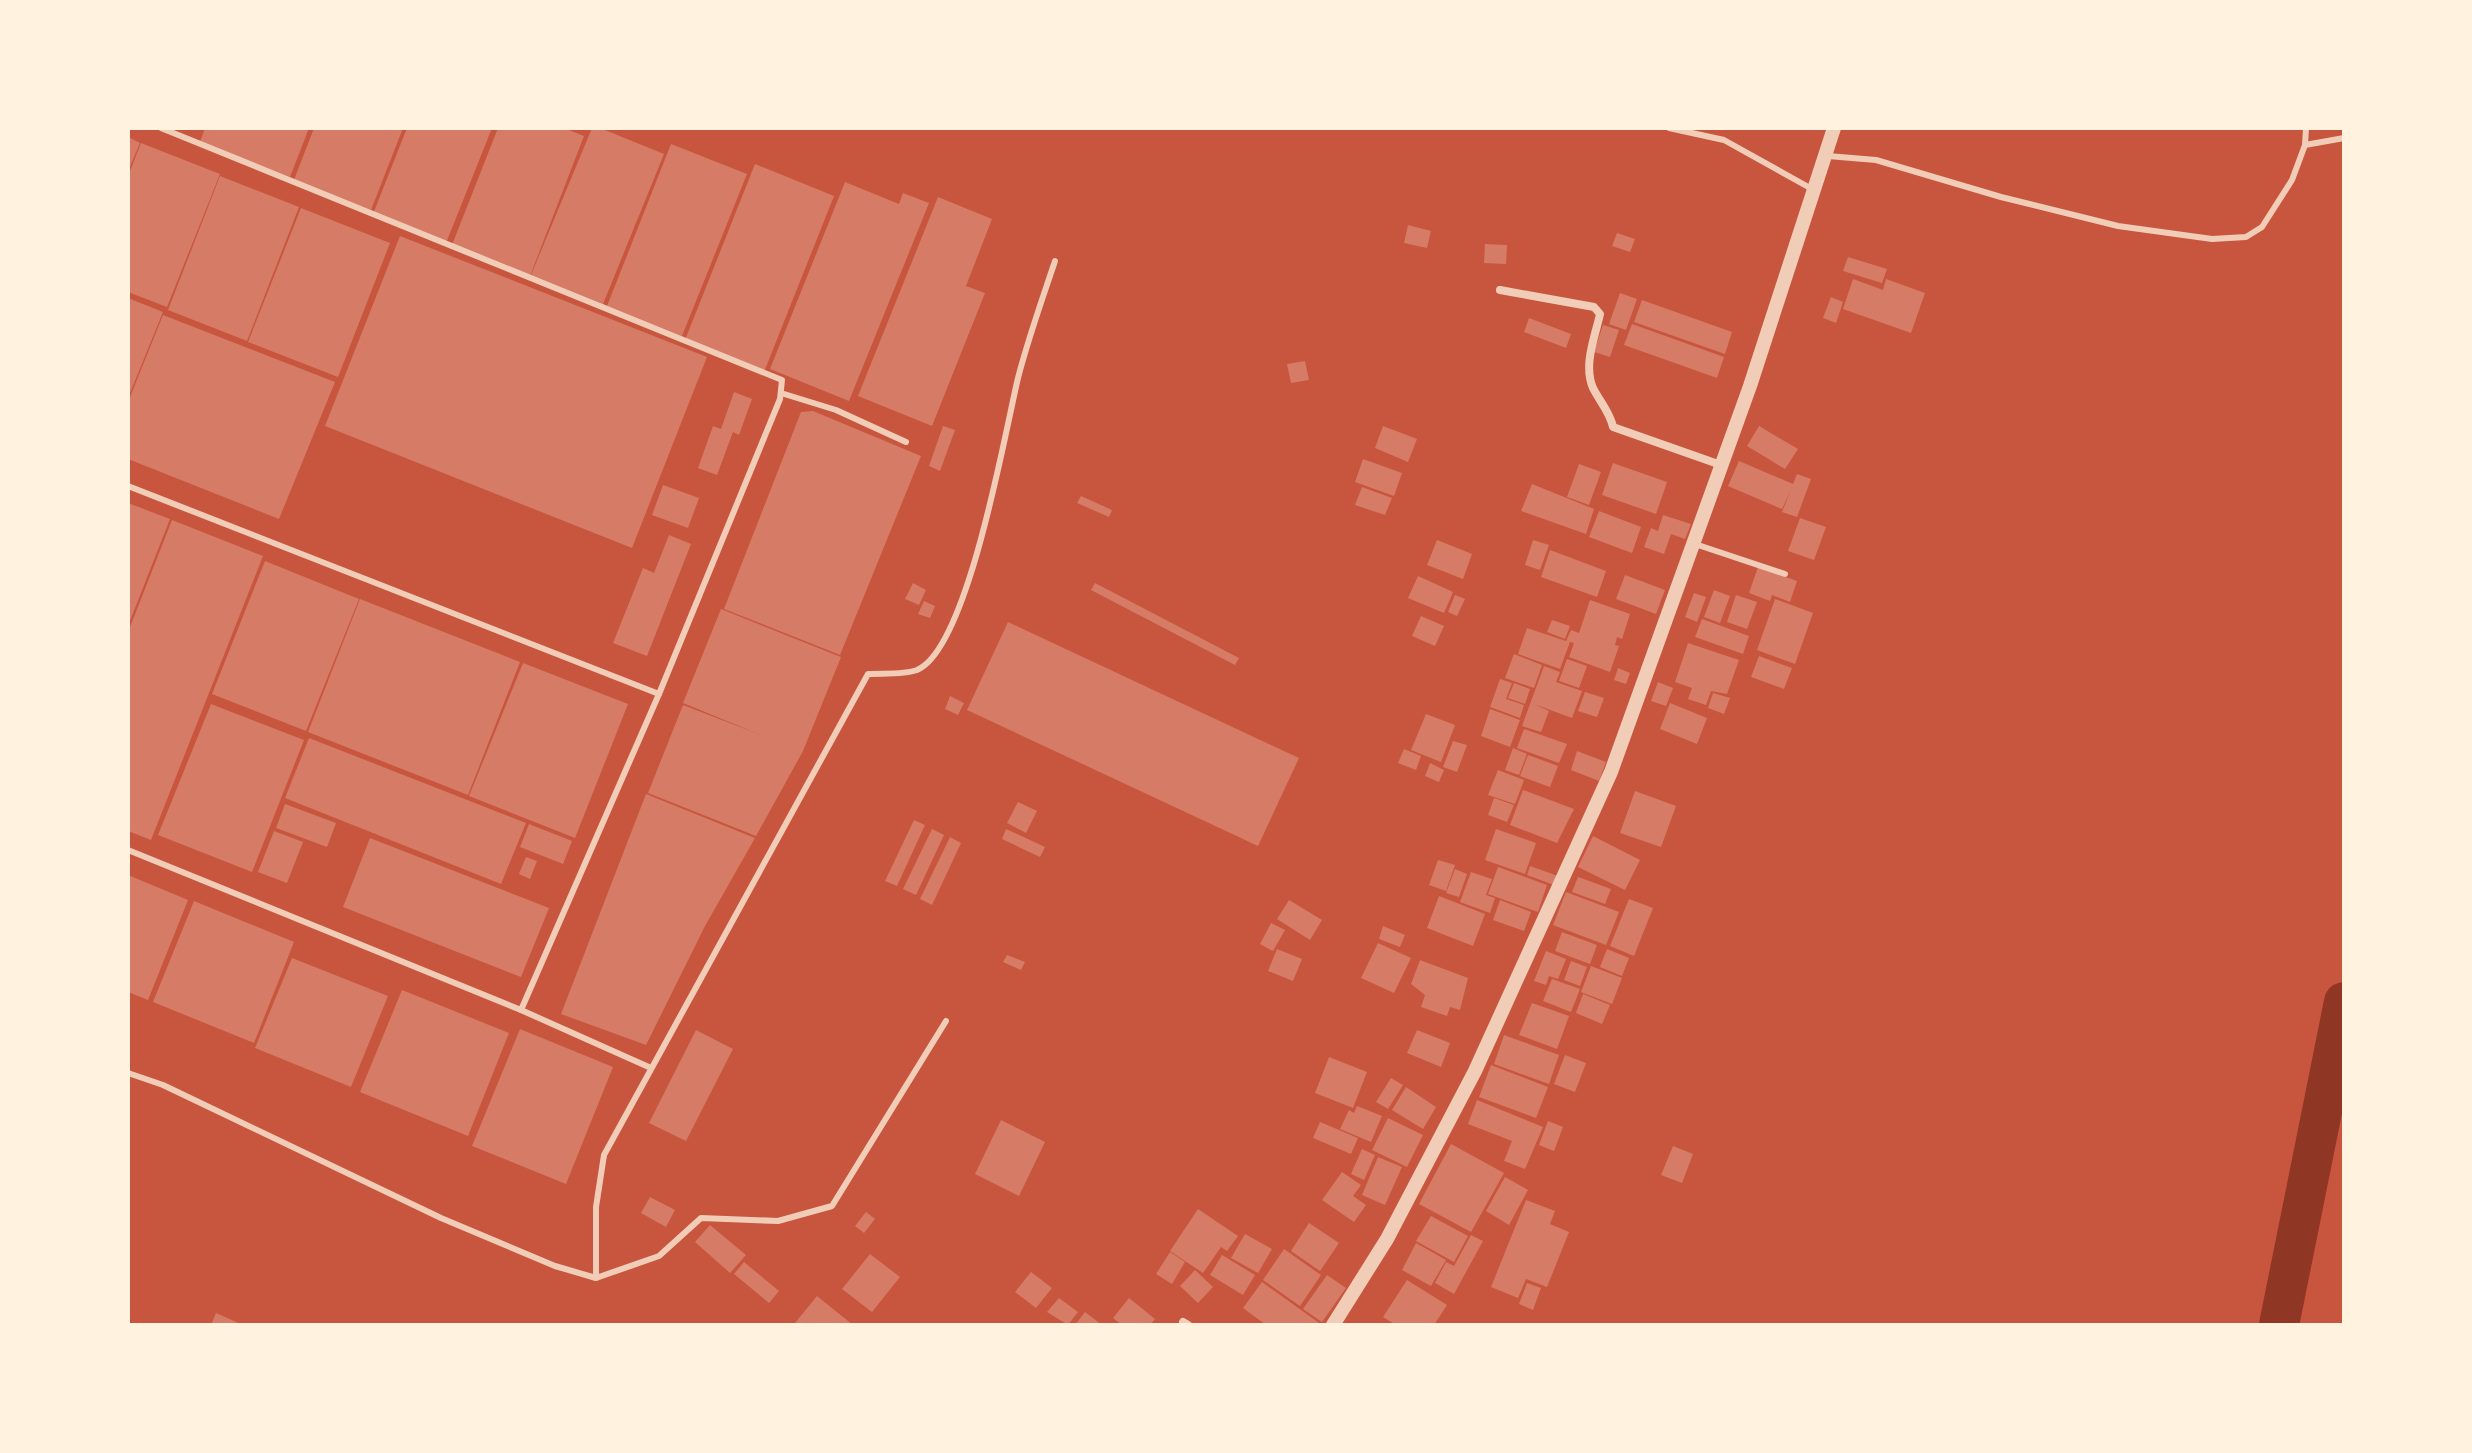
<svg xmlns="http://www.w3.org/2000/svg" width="2472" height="1453" font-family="'DM Sans',sans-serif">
<rect width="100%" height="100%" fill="#c8553d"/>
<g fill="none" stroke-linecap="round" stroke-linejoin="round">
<polyline stroke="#8f3625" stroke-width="40" points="2279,1325 2344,1002"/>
</g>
<g fill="#d67c66">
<polygon points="205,128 309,128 290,177 200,142"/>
<polygon points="314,128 403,128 371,210 294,180"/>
<polygon points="407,128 492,128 446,243 373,214"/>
<polygon points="498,128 564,128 584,136 530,276 452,245"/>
<polygon points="592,128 600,128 664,154 603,304 531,275"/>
<polygon points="128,137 140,143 128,171"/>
<polygon points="141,143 220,174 167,307 128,292 128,176"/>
<polygon points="671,144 747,174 682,336 607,306"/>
<polygon points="755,164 834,196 764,372 685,340"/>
<polygon points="220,176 299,207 247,341 168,310"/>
<polygon points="845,182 899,204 903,193 929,203 849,401 770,369"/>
<polygon points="938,197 992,219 966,286 985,293 932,426 858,396"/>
<polygon points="301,208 390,243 338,377 248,342"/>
<polygon points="1408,225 1431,231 1427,248 1404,243"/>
<polygon points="1617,233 1635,239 1630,252 1612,246"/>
<polygon points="400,236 707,357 632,548 325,426"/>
<polygon points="1485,244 1507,245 1506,264 1484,263"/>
<polygon points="1848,257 1887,269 1882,283 1843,271"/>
<polygon points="1853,279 1883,290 1886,279 1925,293 1911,333 1843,309"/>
<polygon points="1620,293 1637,299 1626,330 1609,324"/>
<polygon points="1831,297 1843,302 1836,323 1823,318"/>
<polygon points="128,298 163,312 128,398"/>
<polygon points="1642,300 1732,332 1725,354 1634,322"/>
<polygon points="163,315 335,382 279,519 128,459 128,402"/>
<polygon points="1529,318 1571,334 1566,348 1524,332"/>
<polygon points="1632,324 1724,357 1717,378 1624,345"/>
<polygon points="1603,325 1619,330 1610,357 1594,352"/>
<polygon points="1305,361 1309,380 1291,383 1287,364"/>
<polygon points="734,392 752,399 739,435 733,432 717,475 698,468 713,426 721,429"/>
<polygon points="813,411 921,456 840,655 724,609 801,412"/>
<polygon points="943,426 955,430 940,471 929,466"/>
<polygon points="1383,426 1417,439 1408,462 1375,448"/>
<polygon points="1759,426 1798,449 1785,469 1747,446"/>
<polygon points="1363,459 1402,473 1394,496 1355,482"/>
<polygon points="1739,461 1793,484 1797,474 1811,479 1797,517 1782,512 1791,490 1782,509 1728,486"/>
<polygon points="1613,463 1667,482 1656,514 1602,495"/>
<polygon points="1579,464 1601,472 1589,505 1567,497"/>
<polygon points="1532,484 1594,509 1586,534 1521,511"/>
<polygon points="663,485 699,498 688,528 652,515"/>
<polygon points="1362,487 1392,498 1385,515 1355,505"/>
<polygon points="1081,496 1112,510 1109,517 1077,503"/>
<polygon points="128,503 170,519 128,626"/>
<polygon points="1599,511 1641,527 1632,553 1589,537"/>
<polygon points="1663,515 1691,524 1685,539 1671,534 1664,554 1644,547 1651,528 1658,531"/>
<polygon points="1800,518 1826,527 1814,560 1788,551"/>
<polygon points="172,520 263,556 151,840 128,831 128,632"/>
<polygon points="669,535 691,544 647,656 613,643 643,568 654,573"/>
<polygon points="1437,540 1472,554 1463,579 1427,565"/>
<polygon points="1533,540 1549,545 1540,570 1525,565"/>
<polygon points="1550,550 1606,571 1597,597 1541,577"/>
<polygon points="265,561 359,599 306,731 212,694"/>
<polygon points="1758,567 1797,581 1790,602 1772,595 1770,601 1749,593"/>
<polygon points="1625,575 1665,590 1656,614 1616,599"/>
<polygon points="1418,576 1453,592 1444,613 1408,598"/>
<polygon points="913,583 926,590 919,605 905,599"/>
<polygon points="1095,583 1239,658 1235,665 1091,590"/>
<polygon points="1714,590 1730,596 1720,623 1704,617"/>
<polygon points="1694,593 1706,597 1697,622 1685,617"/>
<polygon points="1455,595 1465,599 1457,616 1448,612"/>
<polygon points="1736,595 1757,602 1747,629 1727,622"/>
<polygon points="360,599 520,662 468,795 308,732"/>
<polygon points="1775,599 1813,613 1795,664 1757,650"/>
<polygon points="1590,600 1630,614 1622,639 1617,637 1615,645 1619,646 1610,672 1569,657 1574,643 1570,642 1560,669 1518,654 1527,628 1566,641 1571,630 1579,633"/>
<polygon points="924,601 935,606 930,618 918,614"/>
<polygon points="721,609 841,657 803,751 756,836 648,793 683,705 761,735 683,703"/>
<polygon points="1421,616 1444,626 1435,646 1412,636"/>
<polygon points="1702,619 1749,636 1743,654 1695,637"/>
<polygon points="1552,620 1570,626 1565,639 1547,632"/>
<polygon points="1008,622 1299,758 1258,846 967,710"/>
<polygon points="1688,643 1739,660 1727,694 1711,691 1706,705 1688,699 1692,688 1675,682"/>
<polygon points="1514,654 1542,665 1534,688 1505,678"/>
<polygon points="1759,656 1792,668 1784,689 1751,677"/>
<polygon points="1567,659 1587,666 1579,688 1559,681"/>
<polygon points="523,663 628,704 575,838 469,796"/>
<polygon points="1544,666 1560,672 1556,682 1582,691 1572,718 1534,704 1549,711 1541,732 1522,726"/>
<polygon points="1618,668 1630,673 1626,684 1614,680"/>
<polygon points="1500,679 1512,683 1506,699 1524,705 1520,718 1490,707"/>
<polygon points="1658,682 1673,688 1666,706 1651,701"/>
<polygon points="1514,683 1530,689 1525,704 1508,698"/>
<polygon points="1585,692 1604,698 1597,717 1578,711"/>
<polygon points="1713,693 1730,698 1724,714 1708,708"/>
<polygon points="950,696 964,703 958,715 945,709"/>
<polygon points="1670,703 1707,718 1697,744 1660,729"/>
<polygon points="211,704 304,740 252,872 158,835"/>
<polygon points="1490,709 1520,720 1510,747 1481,736"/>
<polygon points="1426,714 1455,725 1441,762 1411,750"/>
<polygon points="1524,729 1567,744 1559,763 1517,748"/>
<polygon points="309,738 526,823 501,884 285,798"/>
<polygon points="1453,741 1467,745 1457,772 1443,767"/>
<polygon points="1513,748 1527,754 1519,775 1505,770"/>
<polygon points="1404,749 1421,756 1416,770 1398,763"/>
<polygon points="1577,751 1606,762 1599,781 1571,770"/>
<polygon points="1528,755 1558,766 1550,787 1520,776"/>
<polygon points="1430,763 1444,770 1439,782 1425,776"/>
<polygon points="1498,770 1524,780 1515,804 1488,795"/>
<polygon points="1523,790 1574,809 1557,843 1510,825"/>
<polygon points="1635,791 1676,806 1661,847 1620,833"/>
<polygon points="646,794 755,838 705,926 646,1045 561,1014"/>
<polygon points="1494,798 1514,805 1507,822 1488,815"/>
<polygon points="1018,802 1037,811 1026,833 1007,823"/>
<polygon points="285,804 336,823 327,847 276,828"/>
<polygon points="914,820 925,825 897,886 885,881"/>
<polygon points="529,824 572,841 563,864 520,847"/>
<polygon points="932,829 944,835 916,895 903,889"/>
<polygon points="1006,829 1045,847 1040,857 1002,839"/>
<polygon points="1496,829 1536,843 1525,874 1485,860"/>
<polygon points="274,831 303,842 287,883 258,872"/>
<polygon points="1593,836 1640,860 1625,890 1578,867"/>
<polygon points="950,837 961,843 932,905 920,899"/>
<polygon points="370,838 549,908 521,977 343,907"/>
<polygon points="526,857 537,861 530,879 519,874"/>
<polygon points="1438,860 1455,865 1446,891 1429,885"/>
<polygon points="1530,866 1558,876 1554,885 1527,875"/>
<polygon points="1498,867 1547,885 1538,912 1488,894"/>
<polygon points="1455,869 1467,874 1459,897 1446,893"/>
<polygon points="1471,872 1492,879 1486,895 1495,898 1490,913 1460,902"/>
<polygon points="128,875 188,900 148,1000 128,992"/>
<polygon points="1578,877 1611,889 1605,904 1572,892"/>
<polygon points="1566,892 1619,912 1606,945 1553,925"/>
<polygon points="1439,896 1485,914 1473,946 1427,928"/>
<polygon points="1629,899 1653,908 1634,956 1610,946"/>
<polygon points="1289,900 1322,920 1310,940 1277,919"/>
<polygon points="1500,900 1531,912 1524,931 1493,920"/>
<polygon points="194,901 294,942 254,1043 153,1002"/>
<polygon points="1271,923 1285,930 1273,951 1260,944"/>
<polygon points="1383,926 1405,935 1400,947 1379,939"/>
<polygon points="1562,932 1597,945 1590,964 1555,951"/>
<polygon points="1378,943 1411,958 1394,993 1361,978"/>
<polygon points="1277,949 1302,959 1293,981 1268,971"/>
<polygon points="1607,949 1629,958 1622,976 1600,967"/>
<polygon points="1546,951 1566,959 1558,979 1549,976 1546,985 1534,981"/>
<polygon points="1007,955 1025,962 1021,970 1003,962"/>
<polygon points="292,958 388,996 351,1087 255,1048"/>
<polygon points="1420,960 1468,978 1460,1010 1450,1007 1447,1016 1421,1007 1425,995 1411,984"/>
<polygon points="1571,961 1587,967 1580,986 1564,980"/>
<polygon points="1591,966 1622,978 1612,1004 1581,992"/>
<polygon points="1552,979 1580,989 1571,1012 1543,1001"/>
<polygon points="402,990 509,1033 468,1136 360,1092"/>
<polygon points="1583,994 1610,1005 1602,1024 1576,1013"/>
<polygon points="1532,1003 1569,1016 1557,1049 1519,1035"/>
<polygon points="520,1029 613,1067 566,1184 472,1146"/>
<polygon points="696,1030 733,1049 686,1141 649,1123"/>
<polygon points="1417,1030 1450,1043 1441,1067 1407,1053"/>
<polygon points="1504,1035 1559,1055 1549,1084 1494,1064"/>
<polygon points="1565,1055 1586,1063 1575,1092 1554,1084"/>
<polygon points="1329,1057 1367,1072 1353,1108 1315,1093"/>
<polygon points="1491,1065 1548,1087 1536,1118 1479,1097"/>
<polygon points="1391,1078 1403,1085 1388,1109 1376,1102"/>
<polygon points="1406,1087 1436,1107 1423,1129 1392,1110"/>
<polygon points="1477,1100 1543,1127 1525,1169 1504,1161 1512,1141 1468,1124"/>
<polygon points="1357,1106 1382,1116 1371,1142 1340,1129 1349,1110 1354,1113"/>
<polygon points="1388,1118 1423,1135 1407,1167 1372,1150"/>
<polygon points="1001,1120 1045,1142 1019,1196 975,1174"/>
<polygon points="1548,1121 1563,1127 1554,1151 1539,1145"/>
<polygon points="1320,1122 1358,1138 1351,1154 1313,1138"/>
<polygon points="1451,1144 1504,1173 1471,1232 1419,1204"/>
<polygon points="1673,1146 1693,1154 1682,1183 1661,1175"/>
<polygon points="1362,1149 1375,1155 1364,1180 1351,1174"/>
<polygon points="1378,1157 1402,1167 1385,1205 1362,1195"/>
<polygon points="1342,1172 1361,1185 1353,1196 1366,1205 1354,1222 1322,1200"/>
<polygon points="1505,1177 1528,1190 1509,1225 1486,1211"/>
<polygon points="650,1197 675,1210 666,1227 641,1213"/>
<polygon points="1526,1200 1555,1211 1550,1224 1569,1232 1547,1287 1526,1279 1518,1298 1491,1287"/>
<polygon points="1198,1209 1238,1236 1227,1251 1221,1247 1203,1273 1170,1251"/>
<polygon points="866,1212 875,1219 864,1233 855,1226"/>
<polygon points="1431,1216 1468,1236 1454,1262 1416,1241"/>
<polygon points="1309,1223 1339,1243 1320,1271 1291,1251"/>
<polygon points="710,1225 746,1255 730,1273 695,1242"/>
<polygon points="1245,1234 1272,1249 1258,1273 1231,1258"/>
<polygon points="1471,1235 1483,1241 1454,1294 1435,1283 1446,1262 1454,1266"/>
<polygon points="1416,1243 1446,1260 1431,1286 1402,1270"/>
<polygon points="1284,1249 1321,1275 1300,1306 1263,1280"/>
<polygon points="1170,1252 1185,1262 1172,1284 1156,1274"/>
<polygon points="870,1254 900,1277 872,1312 842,1289"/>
<polygon points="1222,1255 1255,1275 1243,1295 1210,1275"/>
<polygon points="744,1262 779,1291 769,1303 734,1274"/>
<polygon points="1195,1270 1213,1287 1198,1303 1180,1286"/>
<polygon points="1031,1272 1052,1288 1036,1308 1015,1292"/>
<polygon points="1327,1275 1346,1288 1322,1322 1303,1309"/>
<polygon points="1407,1280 1447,1305 1434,1325 1396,1325 1383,1317"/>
<polygon points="1262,1282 1322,1325 1266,1325 1243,1308"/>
<polygon points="1527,1283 1541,1288 1533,1310 1519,1304"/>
<polygon points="817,1296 853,1325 795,1323"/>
<polygon points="1059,1298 1078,1312 1068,1325 1047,1312"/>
<polygon points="1129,1298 1155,1319 1150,1325 1122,1325 1113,1318"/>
<polygon points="1085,1312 1102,1325 1075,1325"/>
<polygon points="216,1313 243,1325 211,1325"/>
</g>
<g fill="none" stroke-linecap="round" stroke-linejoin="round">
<g stroke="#f1ccb7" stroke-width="6">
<polyline points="1669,128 1724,140 1812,189"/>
<polyline points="2305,145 2344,138"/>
<polyline points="1828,156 1876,160 2001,197 2118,226 2212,239 2246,237 2262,227 2292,180 2305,145 2306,128"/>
<polyline points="781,393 836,410 906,442"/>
<polyline points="128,486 659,694"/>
<polyline points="1695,544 1785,574"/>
<polyline points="128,850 521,1010 659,694 780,399 782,380 161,128"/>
<polyline points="521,1010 651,1068"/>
<polyline points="128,1073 163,1085 441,1218 555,1266 596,1278 659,1256 701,1218 778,1221 832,1206 946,1021"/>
<path d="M596,1278V1207L604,1155L868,674C882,673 904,675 917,670C968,649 1005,432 1018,378C1028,339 1042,300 1055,261"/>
</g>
<g stroke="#f1ccb7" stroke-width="8">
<path d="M1500,290L1594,307L1600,314C1595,337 1583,365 1593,388C1600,402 1610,412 1613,427L1721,465"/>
<polyline points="1183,1322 1188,1325"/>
</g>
<polyline stroke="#f1ccb7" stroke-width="14" points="1333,1325 1387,1239 1475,1071 1611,772 1750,386 1834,128"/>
</g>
<rect width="2472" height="1453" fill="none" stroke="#fff3e0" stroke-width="260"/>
</svg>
